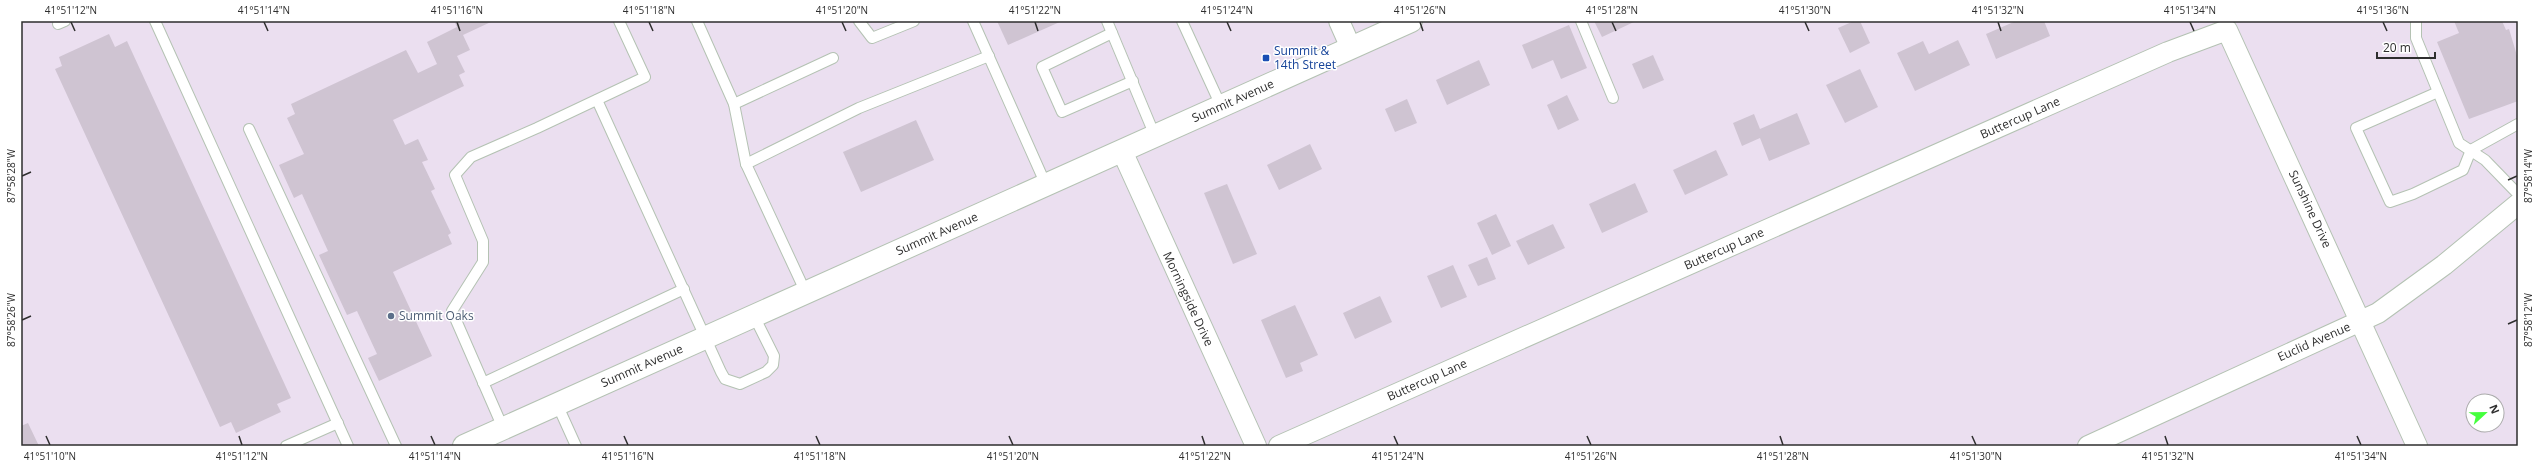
<svg xmlns="http://www.w3.org/2000/svg" width="2539" height="467" font-family="'Open Sans',sans-serif">
<rect width="100%" height="100%" fill="#ebdff0"/>
<g fill="#cfc4d2">
<polygon points="454,21 493,21 463,35 470,50 457,56 465,72 459,75 464,86 393,120 405,145 418,139 428,160 422,162 435,189 431,191 451,233 448,235 452,244 393,272 432,356 379,381 368,358 377,354 357,311 347,315 319,255 328,251 302,194 294,198 279,165 304,154 287,118 295,114 291,104 406,50 418,73 437,64 427,42 457,27"/>
<polygon points="997,21 1062,21 1008,45"/>
<polygon points="1594,21 1636,21 1602,37"/>
<polygon points="1854,21 1860,21 1870,43 1850,53 1838,28"/>
<polygon points="2016,21 2044,21 2050,36 1996,59 1986,34"/>
<polygon points="2454,21 2502,21 2506,30 2509,29 2518,59 2518,101 2469,119 2437,42 2459,33"/>
<polygon points="1569,25 1587,68 1561,79 1553,60 1532,69 1522,45"/>
<polygon points="109,34 115,47 127,41 291,398 277,404 281,412 236,433 231,422 220,427 55,69 62,66 59,57"/>
<polygon points="1958,40 1970,65 1915,91 1897,53 1923,41 1929,54"/>
<polygon points="1653,55 1664,80 1643,89 1632,64"/>
<polygon points="1479,60 1490,85 1447,105 1436,80"/>
<polygon points="1860,69 1878,107 1845,123 1826,85"/>
<polygon points="1567,95 1579,120 1558,130 1547,105"/>
<polygon points="1407,99 1417,123 1395,132 1385,109"/>
<polygon points="1797,113 1810,144 1769,161 1760,138 1742,146 1733,123 1754,114 1760,129"/>
<polygon points="916,120 934,160 861,192 843,152"/>
<polygon points="1310,144 1322,169 1279,190 1267,165"/>
<polygon points="1716,150 1728,175 1685,195 1673,170"/>
<polygon points="1635,183 1648,212 1602,233 1589,204"/>
<polygon points="1227,184 1257,254 1233,264 1204,193"/>
<polygon points="1496,214 1511,246 1492,255 1477,223"/>
<polygon points="1553,224 1565,248 1528,265 1516,241"/>
<polygon points="1487,257 1496,279 1478,286 1468,265"/>
<polygon points="1453,265 1467,297 1441,308 1427,276"/>
<polygon points="1380,296 1392,322 1355,339 1343,313"/>
<polygon points="1295,305 1318,355 1300,363 1303,371 1286,378 1261,320"/>
<polygon points="28,423 39,446 21,446 21,426"/>
</g>
<g fill="none" stroke-linecap="round" stroke-linejoin="round">
<g stroke="#b4c2b3" stroke-width="12">
<g id="lane">
<polyline points="155,21 348,446"/>
<polyline points="697,21 734,104 746,164 806,293"/>
<polyline points="859,21 872,38 914,21"/>
<polyline points="973,21 1046,185"/>
<polyline points="1107,21 1155,136"/>
<polyline points="1182,21 1221,106"/>
<polyline points="1581,21 1613,98"/>
<polyline points="2416,21 2416,38 2459,143 2485,160 2518,194"/>
<polyline points="58,24 65,21"/>
<polyline points="1112,33 1042,67 1062,112 1133,81"/>
<polyline points="2438,92 2356,128 2390,202 2413,194 2463,170 2471,150 2518,124"/>
<polyline points="597,100 721,372 725,379 740,384 766,372 773,365 774,356 754,316"/>
<polyline points="734,104 833,58"/>
<polyline points="249,129 396,446"/>
<polyline points="746,164 859,108 989,56"/>
<polyline points="483,383 684,289"/>
<polyline points="557,404 576,446"/>
<polyline points="503,428 452,311 483,262 483,241 455,175 471,157 537,128 645,77 619,21"/>
<polyline points="286,446 338,423"/>
</g>
</g>
<g stroke="#b4c2b3" stroke-width="22">
<g id="street">
<polyline points="1339,21 1351,48"/>
<polyline points="1122,151 1256,446"/>
<polyline points="1279,446 2168,52 2227,30 2417,446"/>
<polyline points="2088,446 2378,313 2444,265 2518,204"/>
</g>
</g>
<g stroke="#b4c2b3" stroke-width="24">
<polyline id="secondary" points="464,446 1411,21"/>
</g>
<use href="#lane" stroke="#fff" stroke-width="10"/>
<use href="#street" stroke="#fff" stroke-width="20"/>
<use href="#secondary" stroke="#fff" stroke-width="22"/>
</g>
<path fill="none" stroke="#2e2e2e" stroke-width="1.5" d="M71,22L75,31M264,22L268,31M457,22L460,31M649,22L653,31M842,22L846,31M1035,22L1038,31M1227,22L1231,31M1420,22L1423,31M1612,22L1616,31M1805,22L1809,31M1998,22L2001,31M2190,22L2194,31M2383,22L2387,31M22,176L31,172M2508,180L2517,176M22,320L31,316M2508,324L2517,320M46,436L50,445M239,436L242,445M431,436L435,445M624,436L628,445M816,436L820,445M1009,436L1013,445M1202,436L1205,445M1394,436L1398,445M1587,436L1591,445M1780,436L1783,445M1972,436L1976,445M2165,436L2168,445M2357,436L2361,445"/>
<rect fill="#1a4fb4" stroke="#fff" stroke-width="1.5" x="1262" y="54" width="8" height="8" rx="2"/>
<circle fill="#5c6f8a" stroke="#fff" stroke-width="1.5" cx="391" cy="316" r="4"/>
<g text-anchor="middle" stroke-width="3" stroke-linejoin="round" paint-order="stroke">
<g font-size="12" fill="#164399" stroke="#fff" text-anchor="start">
<text x="1274" y="55">Summit &amp;<tspan x="1274" dy="14">14th Street</tspan></text>
</g>
<g font-size="12" fill="#2e2e2e" stroke="#fff">
<text transform="translate(1233 101) rotate(-24)" y="4">Summit Avenue</text>
<text transform="translate(2020 118) rotate(-24)" y="4">Buttercup Lane</text>
<text transform="translate(2310 209) rotate(65)" y="4">Sunshine Drive</text>
<text transform="translate(937 234) rotate(-24)" y="4">Summit Avenue</text>
<text transform="translate(1724 249) rotate(-24)" y="4">Buttercup Lane</text>
<text transform="translate(1188 299) rotate(65)" y="4">Morningside Drive</text>
<text transform="translate(2314 342) rotate(-24)" y="4">Euclid Avenue</text>
<text transform="translate(642 366) rotate(-24)" y="4">Summit Avenue</text>
<text transform="translate(1427 380) rotate(-24)" y="4">Buttercup Lane</text>
</g>
<g font-size="12" fill="#4e5e75" stroke="#fff" text-anchor="start">
<text x="399" y="320">Summit Oaks</text>
</g>
</g>
<rect width="2539" height="467" fill="none" stroke="#ffffff" stroke-width="44"/>
<g transform="translate(2485 413) rotate(68)"><circle r="19" fill="#ffffff" stroke="#ababab"/>
<path d="M0-3L7 15L0 10L-7 15Z" fill="#45ff3e"/>
<text y="-6" font-size="11" font-weight="bold" text-anchor="middle" fill="#2e2e2e">N</text>
</g>
<path d="M2377 52v6h58v-6" fill="none" stroke="#2e2e2e" stroke-width="2"/>
<text x="2383" y="52" font-size="12" fill="#2e2e2e" stroke="#ffffff" stroke-width="3" paint-order="stroke">20 m</text>
<rect x="22" y="22" width="2495" height="423" fill="none" stroke="#2e2e2e" stroke-width="1.5"/>
<g font-size="10" text-anchor="middle" fill="#2e2e2e">
<text x="71" y="14">41°51'12"N</text>
<text x="264" y="14">41°51'14"N</text>
<text x="457" y="14">41°51'16"N</text>
<text x="649" y="14">41°51'18"N</text>
<text x="842" y="14">41°51'20"N</text>
<text x="1035" y="14">41°51'22"N</text>
<text x="1227" y="14">41°51'24"N</text>
<text x="1420" y="14">41°51'26"N</text>
<text x="1612" y="14">41°51'28"N</text>
<text x="1805" y="14">41°51'30"N</text>
<text x="1998" y="14">41°51'32"N</text>
<text x="2190" y="14">41°51'34"N</text>
<text x="2383" y="14">41°51'36"N</text>
<text transform="translate(2528 176) rotate(-90)" y="4">87°58'14"W</text>
<text transform="translate(11 176) rotate(-90)" y="4">87°58'28"W</text>
<text transform="translate(2528 320) rotate(-90)" y="4">87°58'12"W</text>
<text transform="translate(11 320) rotate(-90)" y="4">87°58'26"W</text>
<text x="50" y="460">41°51'10"N</text>
<text x="242" y="460">41°51'12"N</text>
<text x="435" y="460">41°51'14"N</text>
<text x="628" y="460">41°51'16"N</text>
<text x="820" y="460">41°51'18"N</text>
<text x="1013" y="460">41°51'20"N</text>
<text x="1205" y="460">41°51'22"N</text>
<text x="1398" y="460">41°51'24"N</text>
<text x="1591" y="460">41°51'26"N</text>
<text x="1783" y="460">41°51'28"N</text>
<text x="1976" y="460">41°51'30"N</text>
<text x="2168" y="460">41°51'32"N</text>
<text x="2361" y="460">41°51'34"N</text>
</g>
</svg>
